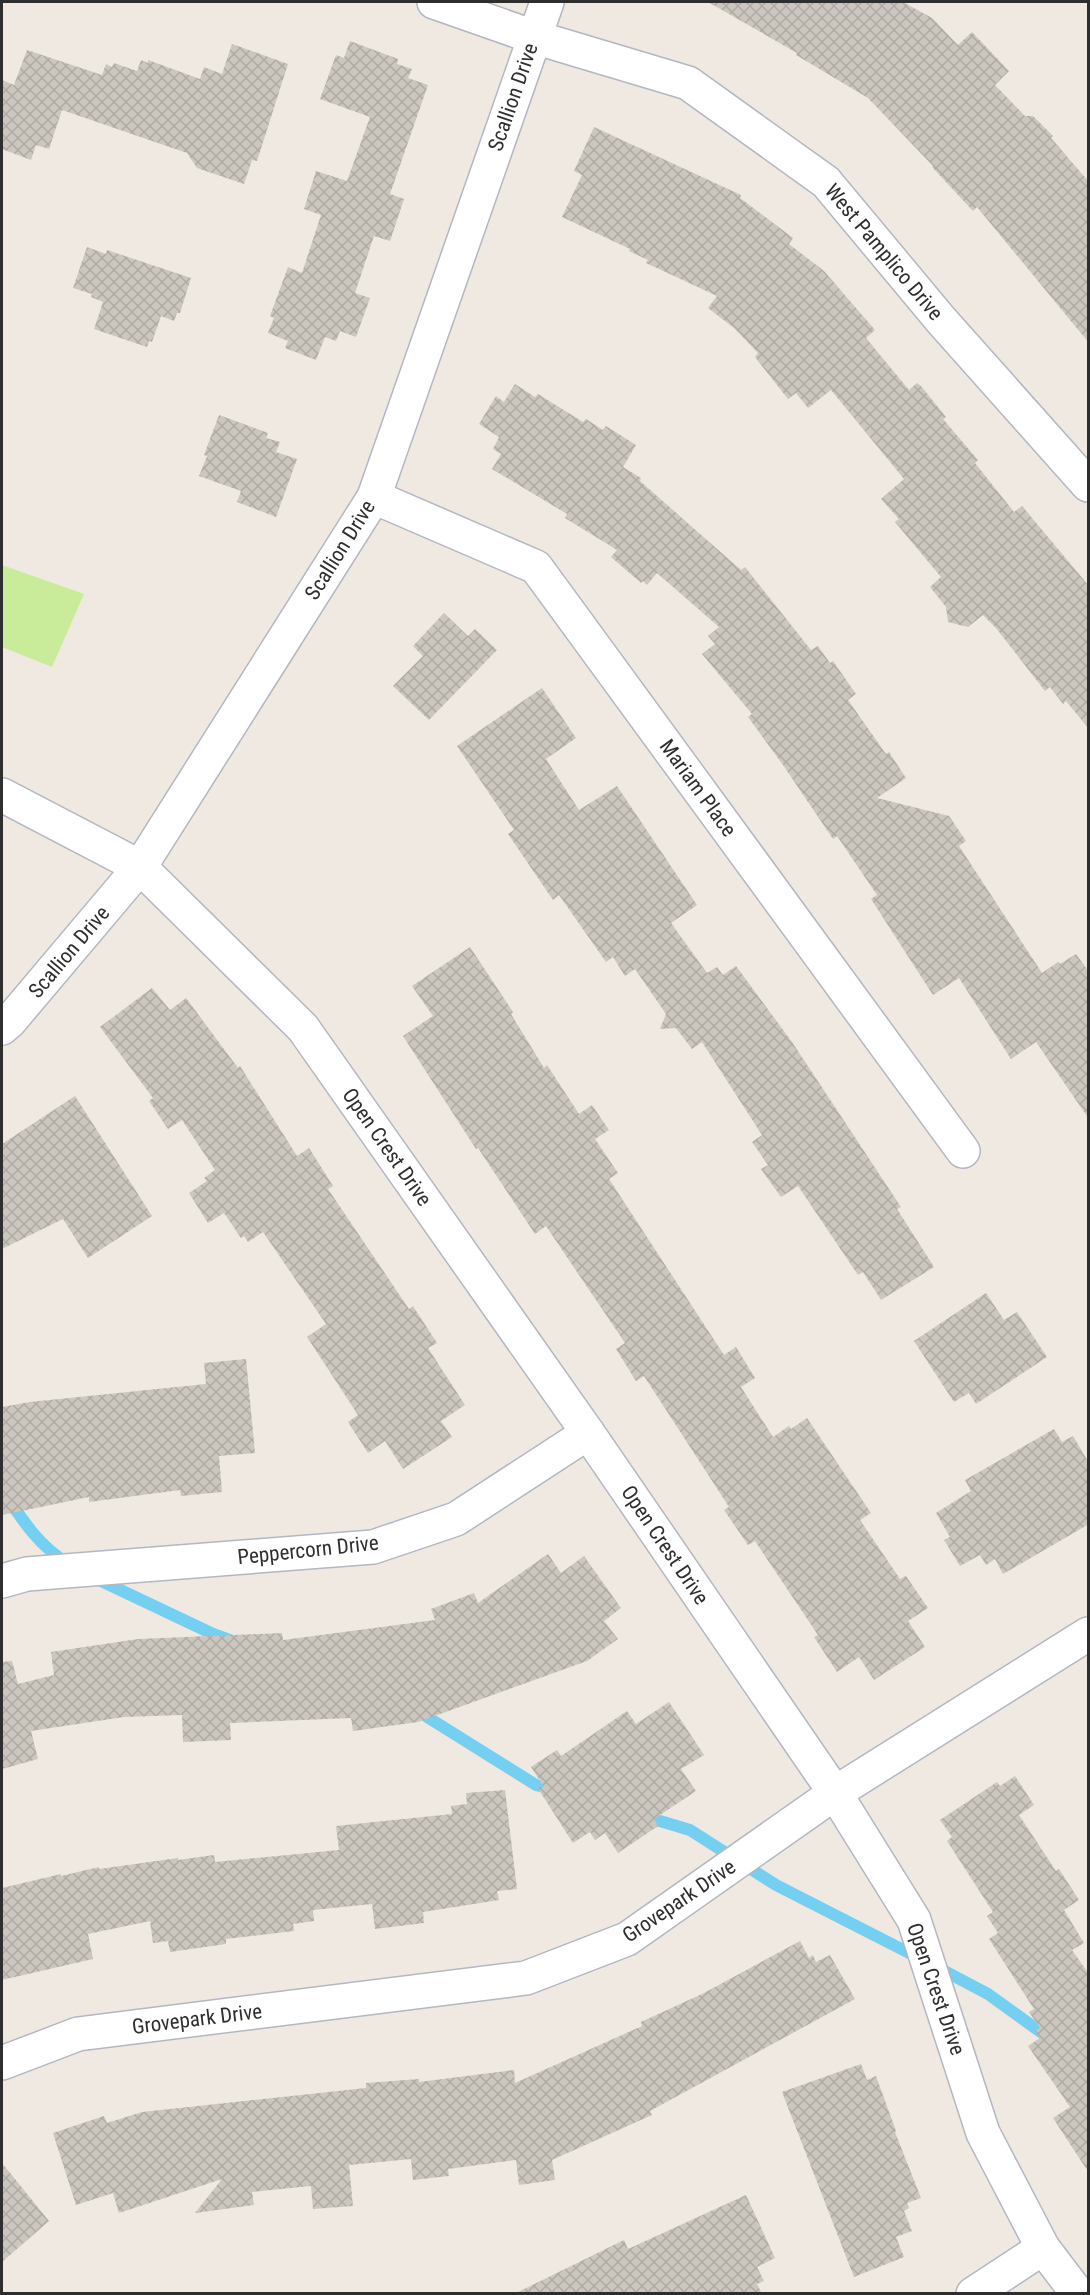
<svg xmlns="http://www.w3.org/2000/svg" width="1090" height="2295" font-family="'Roboto Condensed',sans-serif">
<defs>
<pattern id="building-cross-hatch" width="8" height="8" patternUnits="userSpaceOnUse" patternTransform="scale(1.5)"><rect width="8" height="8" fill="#cbc7bf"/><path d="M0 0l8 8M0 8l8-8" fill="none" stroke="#afaba4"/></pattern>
</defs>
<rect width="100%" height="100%" fill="#efe9e1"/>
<polygon fill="#c9ec9a" points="2,565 84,594 52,667 2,647"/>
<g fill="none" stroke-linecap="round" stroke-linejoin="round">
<g stroke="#75cff0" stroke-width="12">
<path d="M2,1489C21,1518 38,1546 69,1564"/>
<polyline points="95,1578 213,1634 232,1641"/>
<polyline points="416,1710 536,1785 560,1791"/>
<polyline points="640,1815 690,1830 776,1885 919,1958"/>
<polyline points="935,1966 988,1994 1049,2038"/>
</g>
</g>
<g fill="url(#building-cross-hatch)">
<polygon points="708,2 903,2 932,18 958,45 972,32 1009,71 995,85 1025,116 1033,116 1053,136 1051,138 1089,182 1089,343 977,207 973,211 932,167 933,166 868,98 796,55 797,53"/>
<polygon points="350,41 398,59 397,64 412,69 408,78 428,85 390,194 404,199 390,241 374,236 355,293 370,298 356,337 340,331 336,341 325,337 316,360 285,348 288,341 268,333 274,318 270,316 288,267 302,273 321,215 304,209 316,171 347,181 370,117 320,99 336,55 344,58"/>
<polygon points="232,44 288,64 257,161 252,160 244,184 197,168 187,153 62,110 49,149 36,145 31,160 2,149 2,80 14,85 27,50 102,75 106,64 112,67 114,63 137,71 141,60 148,63 148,60 200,79 204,67 222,74"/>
<polygon points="594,127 741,195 740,198 793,238 789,244 824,271 875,330 866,338 909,390 917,383 921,386 946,417 943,419 978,460 975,463 1014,512 1022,506 1089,586 1089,729 1066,701 1063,704 1050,687 1045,691 996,628 983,615 968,627 948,622 946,607 930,587 941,577 895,522 899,519 881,499 904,479 831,390 808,408 796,393 788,399 755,357 758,353 734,328 708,308 717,296 646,263 648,260 629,251 630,249 562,217 582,175 574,171"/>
<polygon points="87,247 106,254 107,250 191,278 180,313 177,313 174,321 161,316 152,342 149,341 147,347 94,329 103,302 91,297 92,294 73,288"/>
<polygon points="515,384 535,397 538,394 583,422 586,419 603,430 606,426 636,445 623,467 641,478 640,481 741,570 745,567 811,650 818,646 830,663 833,661 856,694 848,700 886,754 889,752 906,778 877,798 949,816 966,841 959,846 1042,973 1058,962 1060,964 1076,954 1089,972 1089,1119 1036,1042 1011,1059 959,978 933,995 871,899 877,895 837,836 833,839 783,765 748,717 752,714 702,654 715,644 708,636 719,627 657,573 647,585 643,581 641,583 611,557 617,550 565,518 567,514 492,469 501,454 493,449 499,437 479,424 496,396 504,402"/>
<polygon points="219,415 268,433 266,438 280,442 276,452 297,459 276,517 237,502 241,491 199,476 207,456 204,455"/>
<polygon points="444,613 468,636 475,629 497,650 429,720 393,686 423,656 413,646"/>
<polygon points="542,688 576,738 546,759 579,810 617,786 697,905 671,923 707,973 717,967 723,975 736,966 792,1042 901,1207 897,1209 934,1267 881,1300 863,1272 858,1275 798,1186 781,1197 761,1169 768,1165 752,1142 762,1135 702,1042 692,1049 676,1028 660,1029 666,1014 635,969 625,976 613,957 606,962 559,895 553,900 508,834 514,830 457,746"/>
<polygon points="470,947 513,1012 511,1014 544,1068 547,1065 579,1114 592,1105 609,1130 595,1139 618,1173 609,1179 724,1355 736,1347 755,1378 741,1387 773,1437 789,1426 791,1429 807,1418 871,1513 860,1520 900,1579 906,1576 928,1608 908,1621 925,1647 874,1680 859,1657 837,1672 814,1637 818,1635 755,1541 748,1545 724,1510 729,1507 644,1376 636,1381 616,1349 625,1343 546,1226 535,1234 478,1148 476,1149 403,1036 433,1016 412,986"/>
<polygon points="152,988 170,1010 186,998 238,1068 240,1066 297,1156 309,1148 333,1186 328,1189 409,1309 413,1306 437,1343 428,1348 465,1405 441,1421 452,1437 403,1469 385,1441 368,1453 348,1422 358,1415 307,1337 326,1324 263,1232 248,1242 244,1236 241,1238 224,1213 208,1223 189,1193 207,1181 204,1178 215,1170 182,1120 168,1129 149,1101 153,1098 100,1027"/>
<polygon points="75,1096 152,1216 88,1258 63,1219 2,1249 2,1144"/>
<polygon points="986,1293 1004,1320 1017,1312 1047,1357 976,1404 969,1393 954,1402 914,1341"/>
<polygon points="246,1359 255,1453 219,1456 222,1492 181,1496 180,1490 89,1502 89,1497 2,1515 2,1407 30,1402 206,1384 204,1363"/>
<polygon points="1054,1429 1062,1442 1073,1436 1089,1463 1089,1524 1003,1574 995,1559 986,1565 980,1555 960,1566 944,1540 950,1537 936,1513 971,1491 965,1480"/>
<polygon points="548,1554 561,1573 584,1556 621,1608 604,1621 618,1639 587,1661 418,1722 353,1731 351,1718 230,1723 231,1740 183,1742 182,1715 124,1717 31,1731 38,1759 2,1769 2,1662 12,1661 18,1684 54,1675 51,1652 138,1639 282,1633 283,1640 435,1620 431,1609 474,1593 478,1603"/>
<polygon points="669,1702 704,1755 681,1769 696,1791 654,1819 658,1826 618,1853 605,1833 595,1840 590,1832 573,1843 537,1787 544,1787 531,1767 557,1750 561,1756 627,1711 636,1724"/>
<polygon points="1015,1776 1034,1805 1019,1815 1056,1871 1059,1869 1079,1900 1064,1910 1084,1943 1072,1950 1089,1974 1089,2173 1053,2118 1070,2107 1028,2046 1040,2038 1035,2031 1040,2028 1029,2012 1034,2009 989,1939 998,1933 987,1916 993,1912 947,1841 952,1837 940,1820 997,1782 1000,1786"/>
<polygon points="505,1790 517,1889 497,1891 499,1900 423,1912 424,1923 375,1929 372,1904 313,1910 314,1921 293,1924 294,1931 226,1939 226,1944 170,1952 168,1941 153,1943 150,1921 88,1934 93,1959 2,1980 2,1888 61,1874 61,1876 99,1867 99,1869 178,1858 178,1860 214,1855 215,1862 339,1850 336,1826 452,1814 451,1806 467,1804 466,1793"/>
<polygon points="800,1941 809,1958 813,1955 816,1962 830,1955 855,1999 650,2111 652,2115 552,2160 555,2180 519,2185 516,2160 448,2169 449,2176 413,2180 411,2159 349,2165 353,2206 313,2209 311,2186 252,2192 254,2205 195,2213 222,2179 119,2213 113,2193 76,2205 53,2133 104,2116 107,2123 142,2112 366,2088 366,2083 419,2079 419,2082 514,2070 515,2083 642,2026 641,2022 704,1993"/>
<polygon points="861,2064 867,2080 876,2076 896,2131 895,2132 921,2198 907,2203 909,2208 904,2211 912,2231 896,2237 904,2257 854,2277 782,2092"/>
<polygon points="2,2163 49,2221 2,2262"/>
<polygon points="746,2195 775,2258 757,2267 764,2281 757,2284 762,2294 514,2294 624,2240 628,2249"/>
</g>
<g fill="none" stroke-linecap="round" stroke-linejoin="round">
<g stroke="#b4b7c1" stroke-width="36">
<g id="minor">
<polyline points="434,2 534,37 688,83 826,182 941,320 1088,485"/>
<polyline points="374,497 536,567 963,1151"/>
<polyline points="2,795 140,867 303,1028 588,1433 835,1793 914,1920 983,2133 1043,2248 1078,2294"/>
<polyline points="2,1028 10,1021 140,867 374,497 547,2"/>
<polyline points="2,1581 27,1574 373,1547 456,1519 588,1433"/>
<polyline points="2,2063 78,2034 526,1978 627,1939 835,1793 1088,1634"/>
<polyline points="973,2294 1043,2248"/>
</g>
</g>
<use href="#minor" stroke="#fff" stroke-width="33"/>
</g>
<g text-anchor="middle" stroke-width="6" stroke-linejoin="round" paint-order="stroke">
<g font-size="21" fill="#2e2e2e" stroke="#fff">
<text transform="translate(513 97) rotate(-71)" y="7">Scallion Drive</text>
<text transform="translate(884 252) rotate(50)" y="7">West Pamplico Drive</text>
<text transform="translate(340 550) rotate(-58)" y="7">Scallion Drive</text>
<text transform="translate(698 788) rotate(54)" y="7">Mariam Place</text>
<text transform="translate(69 952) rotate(-50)" y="7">Scallion Drive</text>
<text transform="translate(387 1147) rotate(55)" y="7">Open Crest Drive</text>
<text transform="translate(665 1545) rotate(56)" y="7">Open Crest Drive</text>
<text transform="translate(308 1550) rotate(-6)" y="7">Peppercorn Drive</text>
<text transform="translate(679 1901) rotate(-34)" y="7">Grovepark Drive</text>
<text transform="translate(936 1989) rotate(71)" y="7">Open Crest Drive</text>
<text transform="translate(197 2019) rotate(-7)" y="7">Grovepark Drive</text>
</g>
</g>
<rect width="1090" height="2295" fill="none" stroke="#2e2e2e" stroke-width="6"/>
</svg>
